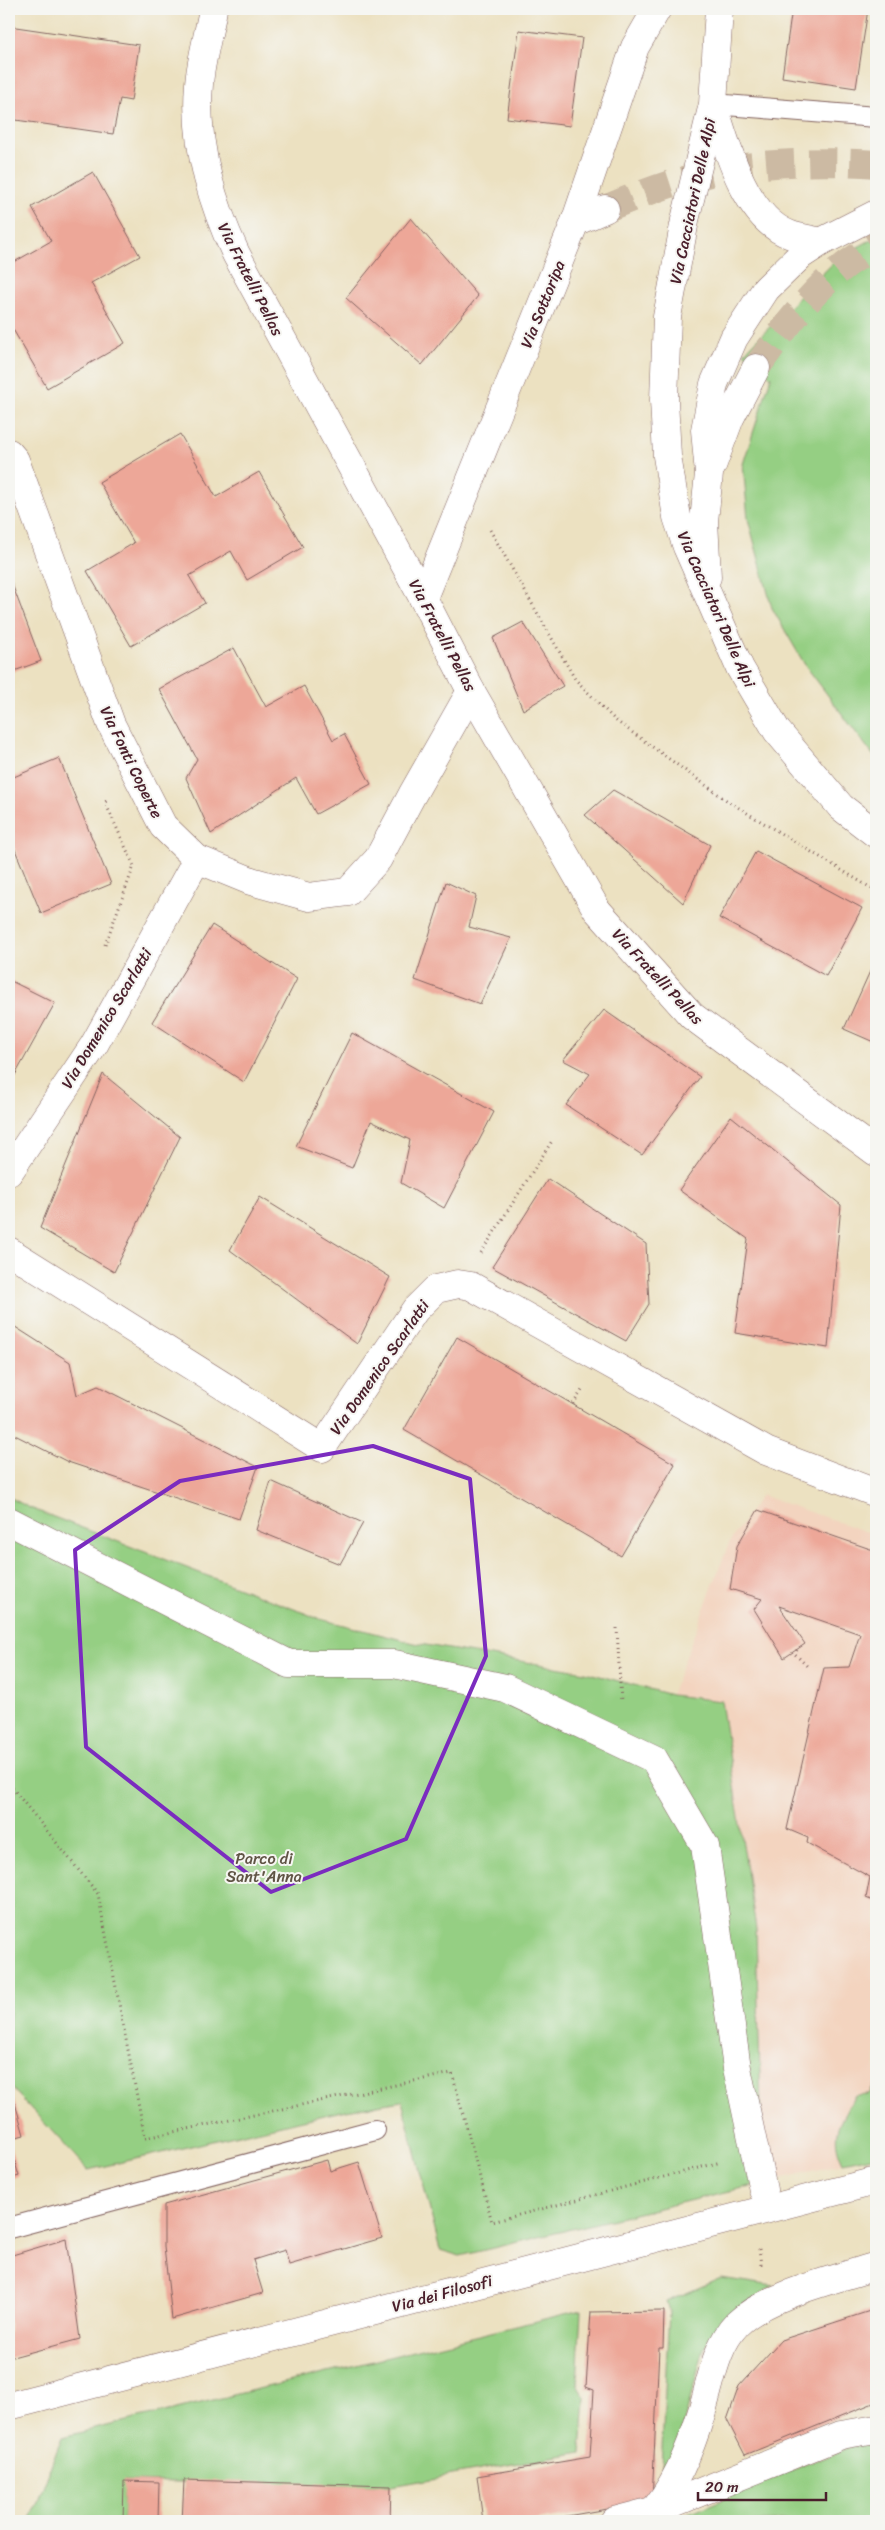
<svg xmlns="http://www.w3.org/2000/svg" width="885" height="2530" font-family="Sriracha,sans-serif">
<rect width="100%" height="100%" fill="#f6f6f2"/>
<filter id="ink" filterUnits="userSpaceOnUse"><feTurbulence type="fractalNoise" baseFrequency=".02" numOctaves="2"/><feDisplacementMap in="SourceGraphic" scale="10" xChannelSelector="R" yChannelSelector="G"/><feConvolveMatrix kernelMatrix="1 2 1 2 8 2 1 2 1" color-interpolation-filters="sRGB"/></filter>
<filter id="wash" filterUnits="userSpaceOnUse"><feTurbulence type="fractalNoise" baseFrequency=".0096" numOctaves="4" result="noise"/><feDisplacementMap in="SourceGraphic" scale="20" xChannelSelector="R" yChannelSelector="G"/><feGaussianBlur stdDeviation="1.12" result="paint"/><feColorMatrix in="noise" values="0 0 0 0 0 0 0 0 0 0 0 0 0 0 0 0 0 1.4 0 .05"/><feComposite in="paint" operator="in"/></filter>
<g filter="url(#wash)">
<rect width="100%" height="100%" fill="#ece1c1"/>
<polygon fill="#f3d4bf" points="761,1495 876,1535 876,2083 837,2151 843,2163 763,2183 756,1929 721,1701 671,1695 729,1543"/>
<g fill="#95cf83" stroke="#707757">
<polygon points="876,237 876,759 805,665 772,608 748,519 743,464 771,377 744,353 838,258"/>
<polygon points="9,1497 30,1508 320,1619 414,1643 585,1672 671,1695 721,1701 756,1929 763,2183 460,2256 440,2250 402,2101 346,2110 88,2170 9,2085"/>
<path d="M876,2083V2156L843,2163C828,2132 841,2123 855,2095L869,2094Z"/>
<polygon points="721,2278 773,2286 721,2319 704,2348 671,2471 660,2488 669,2311 666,2302"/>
<polygon points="581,2310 577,2384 585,2397 581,2452 391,2486 125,2481 123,2521 31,2520 62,2437"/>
<polygon points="876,2443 876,2521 673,2521 678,2517 829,2455 859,2445"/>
</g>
<g id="blocks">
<g fill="#eda798">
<polygon points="792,9 868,9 856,88 782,77"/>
<polygon points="9,26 139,45 131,101 120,99 113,134 9,119"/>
<polygon points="519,30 582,38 570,126 507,118"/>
<polygon points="93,172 140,256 91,283 125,343 47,388 11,326 9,328 9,265 51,241 32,207"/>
<polygon points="411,218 478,296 422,365 346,298"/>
<polygon points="180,434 216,497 259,472 303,547 247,580 231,551 189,576 205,603 131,646 87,571 134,543 99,482"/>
<polygon points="9,576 41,661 9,673"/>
<polygon points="523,622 563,686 523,710 493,638"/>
<polygon points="234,648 266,707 304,686 333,740 344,734 371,784 316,814 296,778 211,834 186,778 197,759 159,689"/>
<polygon points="59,758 111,884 41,913 9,835 9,779"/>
<polygon points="613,790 710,845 683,903 585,815"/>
<polygon points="756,851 862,908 826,976 719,918"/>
<polygon points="446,882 476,896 469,927 511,938 480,1004 415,980"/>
<polygon points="212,925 297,979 244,1082 152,1022"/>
<polygon points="876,958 876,1043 844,1029"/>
<polygon points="9,980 55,1003 9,1086"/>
<polygon points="604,1010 700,1077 642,1155 566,1105 590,1074 563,1060"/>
<polygon points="352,1033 494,1112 444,1208 401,1183 410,1140 371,1121 352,1168 296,1146"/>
<polygon points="103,1074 180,1137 114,1272 40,1228"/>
<polygon points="731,1116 841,1205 828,1348 735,1333 748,1239 679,1190"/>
<polygon points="548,1179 646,1244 649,1304 626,1341 492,1267"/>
<polygon points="260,1197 390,1277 357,1344 230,1250"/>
<polygon points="9,1323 70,1362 77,1395 98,1386 258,1467 239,1519 68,1462 9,1432"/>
<polygon points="457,1337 675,1464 621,1556 404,1430"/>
<polygon points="271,1481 363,1523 340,1564 256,1530"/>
<polygon points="758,1510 876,1551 876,1902 866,1898 870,1877 807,1843 808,1838 787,1829 824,1668 849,1667 860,1634 779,1606 805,1644 784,1658 754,1609 762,1599 730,1589 737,1546"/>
<polygon points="13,2096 24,2135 9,2139 9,2097"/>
<polygon points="9,2142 19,2176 9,2179"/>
<polygon points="327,2160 330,2171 359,2162 382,2238 289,2265 285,2250 253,2260 263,2293 172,2319 164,2246 164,2205"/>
<polygon points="66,2239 80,2339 9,2358 9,2256"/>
<polygon points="876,2309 876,2402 745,2455 727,2420 739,2386 781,2340"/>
<polygon points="664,2311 663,2348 659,2348 652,2501 539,2521 483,2521 477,2476 590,2457 594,2390 586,2387 591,2312"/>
<polygon points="184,2480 391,2486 390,2521 182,2521"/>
<polygon points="124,2481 159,2482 158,2521 123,2521"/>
</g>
</g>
</g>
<g filter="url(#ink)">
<use href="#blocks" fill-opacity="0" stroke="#836360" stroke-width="1"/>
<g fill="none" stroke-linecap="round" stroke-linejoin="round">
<g stroke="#ccbaa3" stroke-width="28" stroke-dasharray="28 14" stroke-linecap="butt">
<path d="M605,209C636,196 666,184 698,176C753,162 820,160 876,164"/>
<path d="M756,368C789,322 824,272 876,246"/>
</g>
<g stroke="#836360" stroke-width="22">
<g id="service">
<polyline points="713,104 876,117"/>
<polyline points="9,2228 375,2130"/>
</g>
</g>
<g stroke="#836360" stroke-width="29">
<polyline id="pedestrian" points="9,1521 289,1664 394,1664 505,1688 654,1759 705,1846 737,2068 763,2190"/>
</g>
<g stroke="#836360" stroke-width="29">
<g id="minor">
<path d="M213,9C209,33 201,59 199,84C194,143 211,201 236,254L423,598"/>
<polyline points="575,222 635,47 657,9"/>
<polyline points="9,1172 94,1045 197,859"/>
<polyline points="9,1251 322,1448 415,1310 436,1289 458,1284 471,1286 766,1451 876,1493"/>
<polyline points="614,2521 656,2510 841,2435 876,2429"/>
<path d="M645,2521C674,2490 690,2451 702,2411C711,2382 715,2347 737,2324C766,2295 837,2279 876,2266"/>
</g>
</g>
<g stroke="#836360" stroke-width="29">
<g id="tertiary">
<polyline points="719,9 713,104 685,220 667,317 664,400 667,456 677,517 687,547 740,668 777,731 841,807 876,834"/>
<path d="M714,106C726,146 746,220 791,235C800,238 811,239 821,242"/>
<polyline points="605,209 575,222 423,598 471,691 597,910 692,1016 876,1152"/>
<polyline points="9,453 15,460 111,724 163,826 197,859 251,881 309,897 348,892 378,859 412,795 471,691"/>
<polyline points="712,466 730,418 756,368"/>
<polyline points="707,577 704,521 709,474 705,430 714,384 734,338 766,289 801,255 821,242 876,214"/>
<polyline points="9,2406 876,2181"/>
</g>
</g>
<g stroke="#836360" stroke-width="3" stroke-dasharray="1 4" stroke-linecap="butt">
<polyline points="490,530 575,679 615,720 729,802 876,891"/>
<polyline points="105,945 134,866 105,802 108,800"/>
<polyline points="481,1253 552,1141"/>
<polyline points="573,1404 583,1389"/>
<polyline points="617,1628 621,1702"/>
<polyline points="797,1650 795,1654 809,1668"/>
<polyline points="9,1784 98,1894 145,2138 452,2073 492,2222 721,2162"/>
<polyline points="759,2249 761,2265"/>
</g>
<use href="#service" stroke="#fff" stroke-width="20"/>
<use href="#pedestrian" stroke="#fff" stroke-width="28"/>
<use href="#minor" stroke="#fff" stroke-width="28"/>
<use href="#tertiary" stroke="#fff" stroke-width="28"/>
</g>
</g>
<path fill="none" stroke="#7b2cbf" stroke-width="4" stroke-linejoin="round" d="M373,1446L470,1479L486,1656L406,1839L271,1892L86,1747L75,1550L180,1481Z"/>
<g text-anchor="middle" stroke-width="4" stroke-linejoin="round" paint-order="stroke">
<g font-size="16" fill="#4a1f2b" stroke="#f6f6f2">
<text transform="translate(692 201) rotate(-78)" y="6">Via Cacciatori Delle Alpi</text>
<text transform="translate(251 279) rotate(63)" y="6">Via Fratelli Pellas</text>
<text transform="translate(542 304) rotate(-68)" y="6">Via Sottoripa</text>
<text transform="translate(717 609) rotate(66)" y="6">Via Cacciatori Delle Alpi</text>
<text transform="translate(443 635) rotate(62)" y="6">Via Fratelli Pellas</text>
<text transform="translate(132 762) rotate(64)" y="6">Via Fonti Coperte</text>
<text transform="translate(658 976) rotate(47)" y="6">Via Fratelli Pellas</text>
<text transform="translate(106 1018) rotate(-59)" y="6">Via Domenico Scarlatti</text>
<text transform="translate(379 1367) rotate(-55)" y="6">Via Domenico Scarlatti</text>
<text transform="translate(442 2293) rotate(-15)" y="6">Via dei Filosofi</text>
</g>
<g font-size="16" fill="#605445" stroke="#f6f6f2">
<text x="264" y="1864">Parco di<tspan x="264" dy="18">Sant'Anna</tspan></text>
</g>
</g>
<rect width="885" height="2530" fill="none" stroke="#f6f6f2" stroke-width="30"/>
<path d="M698 2492v8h128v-8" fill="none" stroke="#4a1f2b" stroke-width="2.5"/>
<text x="705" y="2492" font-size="15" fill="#4a1f2b" stroke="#f6f6f2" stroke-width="4" paint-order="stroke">20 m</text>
</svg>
